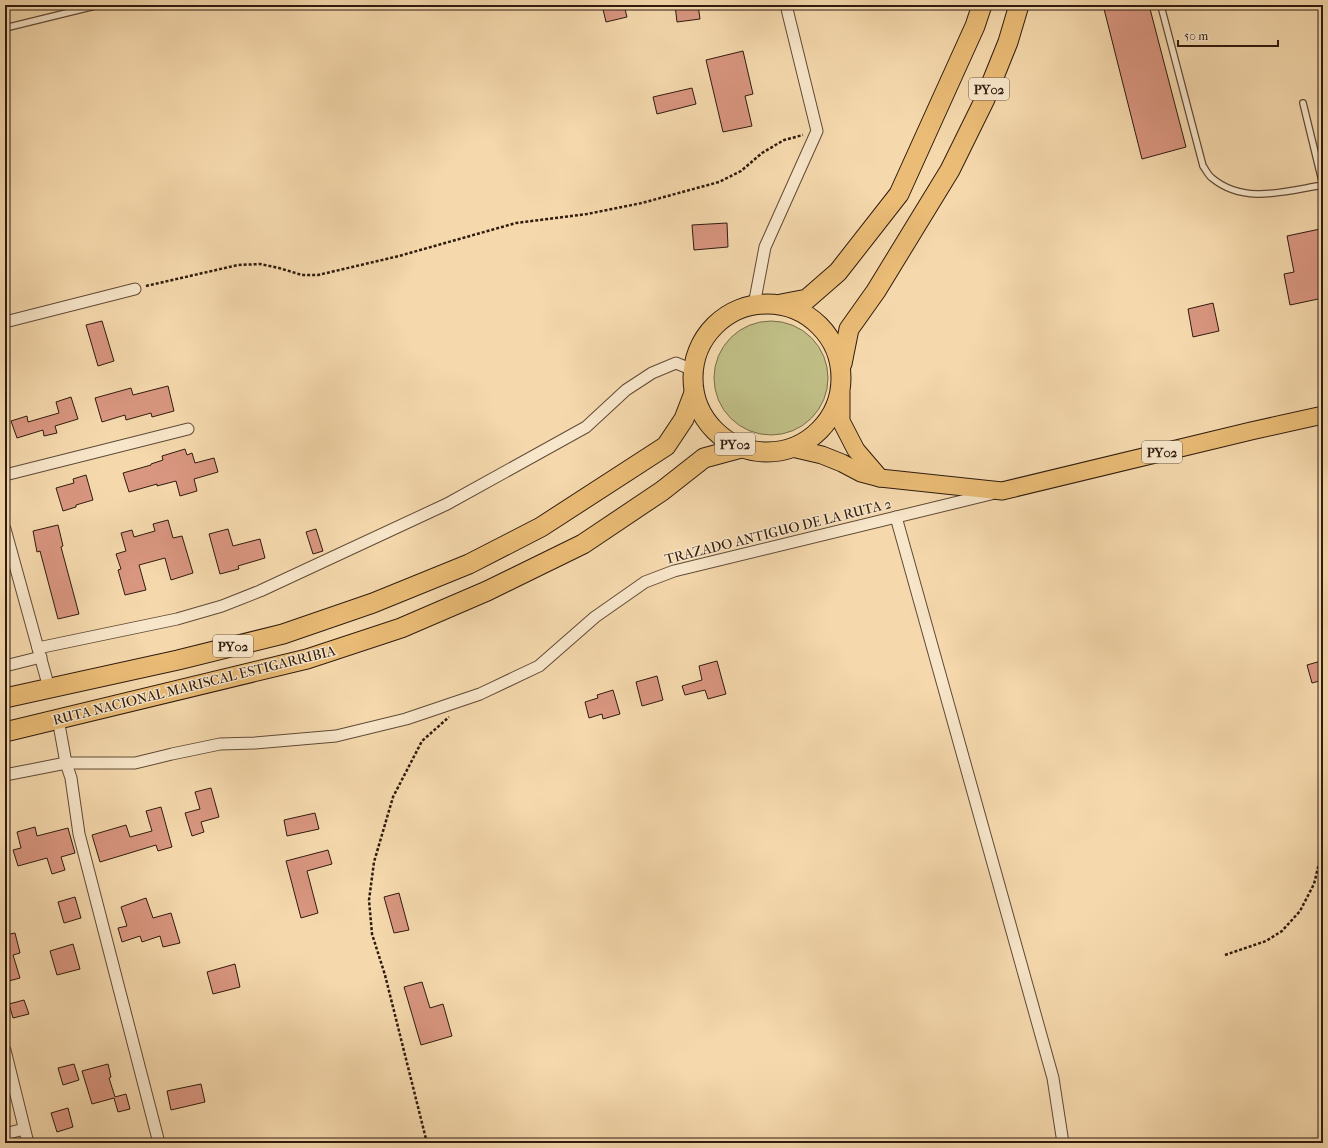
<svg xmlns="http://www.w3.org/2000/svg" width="1328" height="1148" font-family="'IM FELL French Canon',serif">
<rect width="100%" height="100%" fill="#f5d9ad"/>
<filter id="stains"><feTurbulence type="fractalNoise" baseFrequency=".005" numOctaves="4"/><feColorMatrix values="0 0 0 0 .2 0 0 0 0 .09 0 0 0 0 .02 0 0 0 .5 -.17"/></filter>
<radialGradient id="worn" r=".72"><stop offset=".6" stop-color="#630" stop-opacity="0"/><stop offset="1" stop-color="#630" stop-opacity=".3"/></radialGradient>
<circle fill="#c0be86" stroke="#786c4a" cx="771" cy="378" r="57"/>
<g fill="#d99680" stroke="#2f1b0e">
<polygon points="602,5 624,5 627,17 606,22"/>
<polygon points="675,5 698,5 700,19 677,22"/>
<polygon points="1103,5 1149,5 1186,147 1142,159"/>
<polygon points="743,51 753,94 745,96 752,126 723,132 706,60"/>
<polygon points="692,88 696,104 657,114 653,97"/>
<polygon points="727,223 728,247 694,250 692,225"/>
<polygon points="1320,229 1323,245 1323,298 1290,305 1284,274 1294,272 1287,236"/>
<polygon points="1213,303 1219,331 1193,337 1188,309"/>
<polygon points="102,321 114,361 98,366 86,325"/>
<polygon points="168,386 174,411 152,417 151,413 126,420 125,415 102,422 95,398 131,388 133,395"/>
<polygon points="71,397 78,419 55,426 57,433 44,436 43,430 17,438 11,421 27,416 28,422 59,413 56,402"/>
<polygon points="185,449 187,455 192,453 195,463 214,458 218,472 194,479 197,491 180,496 176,481 157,486 157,484 129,492 123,473 151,465 151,464 163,460 162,456"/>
<polygon points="86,475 93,500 76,505 76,507 63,511 56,488 74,483 73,479"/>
<polygon points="168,520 173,538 182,536 193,573 171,580 165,558 139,565 146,590 125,595 118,570 121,569 116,554 126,551 121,533 132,530 134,537 155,531 153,524"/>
<polygon points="58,525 63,546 61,547 79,614 58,619 40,551 37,552 33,531"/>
<polygon points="228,529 233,546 260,539 265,558 238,566 239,569 220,574 209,534"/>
<polygon points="316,529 323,551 313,554 306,532"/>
<polygon points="717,661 726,694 708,699 705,690 685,695 682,686 702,680 699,666"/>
<polygon points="1321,661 1323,669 1323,680 1312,683 1307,665"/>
<polygon points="657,676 663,700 642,706 636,682"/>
<polygon points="613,690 620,714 603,719 602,714 589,718 585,702 598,698 597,695"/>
<polygon points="211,788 219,817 201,822 204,832 192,836 185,813 200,809 195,792"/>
<polygon points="161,807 172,847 158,851 156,845 100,862 92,835 126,825 130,837 152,831 146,811"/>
<polygon points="315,813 319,829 287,836 284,820"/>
<polygon points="35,827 37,836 68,828 75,853 61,857 65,870 52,874 47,858 18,866 13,850 21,848 17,832"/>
<polygon points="328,850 332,864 307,871 318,913 301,918 286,861"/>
<polygon points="399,893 409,930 394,933 384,897"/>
<polygon points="75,897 81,918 64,923 58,902"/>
<polygon points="146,898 153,918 171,913 180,943 163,947 160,936 142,942 140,936 122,942 118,928 127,926 121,907"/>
<polygon points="15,933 20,953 13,955 20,978 5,982 5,935"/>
<polygon points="73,944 80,969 57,975 50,951"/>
<polygon points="235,964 240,987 213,994 207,972"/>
<polygon points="422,982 430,1008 443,1004 452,1036 421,1045 404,987"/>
<polygon points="24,1000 29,1014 13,1018 9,1004"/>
<polygon points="74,1064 79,1080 63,1085 58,1068"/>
<polygon points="108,1064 111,1077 109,1078 115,1097 126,1094 130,1109 118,1112 114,1098 92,1104 82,1071"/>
<polygon points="201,1084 205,1102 171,1110 167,1091"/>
<polygon points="68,1108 73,1127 57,1132 51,1113"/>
</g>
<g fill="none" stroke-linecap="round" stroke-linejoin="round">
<g stroke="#604a36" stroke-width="8">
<g id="lane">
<path d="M1161,6L1203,166C1206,170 1208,175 1212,178C1244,205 1286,191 1323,185"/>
<polyline points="5,28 99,5"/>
<polyline points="1303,103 1323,185"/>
</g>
</g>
<g stroke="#604a36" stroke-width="13">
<g id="street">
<polyline points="754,305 765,247 817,131 786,5"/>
<polyline points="5,322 135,289"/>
<polyline points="5,475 188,429"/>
<polyline points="896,517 1053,1078 1063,1143"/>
<polyline points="5,529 49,688"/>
<polyline points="38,648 177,619 222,606 260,591 447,504 586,427 626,390 652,373 676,363 693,370"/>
<polyline points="5,666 41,657"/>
<polyline points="58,719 66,763 71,778 79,834 159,1143"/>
<polyline points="5,775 66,763 135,763 172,754 220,744 255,743 336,736 406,719 480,694 539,666 595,617 645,582 674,571 991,494"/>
<polyline points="5,1050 28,1143"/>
<polyline points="5,1134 24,1129"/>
</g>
</g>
<g stroke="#2f1b0e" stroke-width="19">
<g id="primary">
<polyline points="841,393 841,421 856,450 880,478"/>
<polyline points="792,448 822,455 842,463 861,473 880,478 1002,491 1251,431 1323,415"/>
</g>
</g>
<g stroke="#2f1b0e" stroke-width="21">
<g id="highway">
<polyline points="781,304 807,299 838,272 899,194 975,26 982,5"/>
<circle cx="767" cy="378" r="74"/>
<polyline points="842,364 849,329 876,291 950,170 985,99 1008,42 1019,5"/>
<polyline points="5,698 178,660 283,634 373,603 469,564 541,527 666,446 684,419 694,393"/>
<polyline points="5,732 307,659 401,628 487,591 583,544 662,491 704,458 741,448"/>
</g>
</g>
<g stroke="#2f1b0e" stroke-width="2.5" stroke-dasharray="3 2" stroke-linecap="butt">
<polyline points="146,286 238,265 260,264 279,268 302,275 318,275 399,256 516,223 587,214 642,203 719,182 741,171 762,153 784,140 803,135"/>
<polyline points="1225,955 1266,941 1282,931 1300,911 1314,884 1323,847"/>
<polyline points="427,1143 385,975 372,934 369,900 374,862 393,797 422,741 449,717"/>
</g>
<use href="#lane" stroke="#f8e6ca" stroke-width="5.5"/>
<use href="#street" stroke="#f8e6ca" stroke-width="11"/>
<use href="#primary" stroke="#eabc76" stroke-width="17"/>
<use href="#highway" stroke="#eabc76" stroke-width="19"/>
</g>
<g text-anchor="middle" stroke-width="3" stroke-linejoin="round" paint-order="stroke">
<g fill="#f8e6ca" stroke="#6b5846" stroke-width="1">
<rect x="969" y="78" width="40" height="22" rx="3"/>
<rect x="715" y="433" width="40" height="22" rx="3"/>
<rect x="1142" y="441" width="40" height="22" rx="3"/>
<rect x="213" y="635" width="40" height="22" rx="3"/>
</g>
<g font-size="13" font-weight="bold" fill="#2f1b0e">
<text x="989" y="94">PY02</text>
<text x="735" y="449">PY02</text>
<text x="1162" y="457">PY02</text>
<text x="233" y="651">PY02</text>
</g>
<g font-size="14" fill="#2f1b0e" stroke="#f8e6ca">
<text transform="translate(778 531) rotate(-14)" y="5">TRAZADO ANTIGUO DE LA RUTA 2</text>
<text transform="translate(194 685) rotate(-14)" y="5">RUTA NACIONAL MARISCAL ESTIGARRIBIA</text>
</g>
</g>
<rect width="1328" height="1148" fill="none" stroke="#f5d9ad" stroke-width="20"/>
<rect x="6" y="6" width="1316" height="1136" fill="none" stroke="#2f1b0e" stroke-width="2"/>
<rect x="10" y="10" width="1308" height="1128" fill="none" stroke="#2f1b0e"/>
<path d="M1178 40v6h100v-6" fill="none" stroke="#2f1b0e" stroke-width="2"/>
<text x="1184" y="40" font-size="12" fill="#2f1b0e" stroke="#f8e6ca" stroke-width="3" paint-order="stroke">50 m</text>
<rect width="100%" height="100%" filter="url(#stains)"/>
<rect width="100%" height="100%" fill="url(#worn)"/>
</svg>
